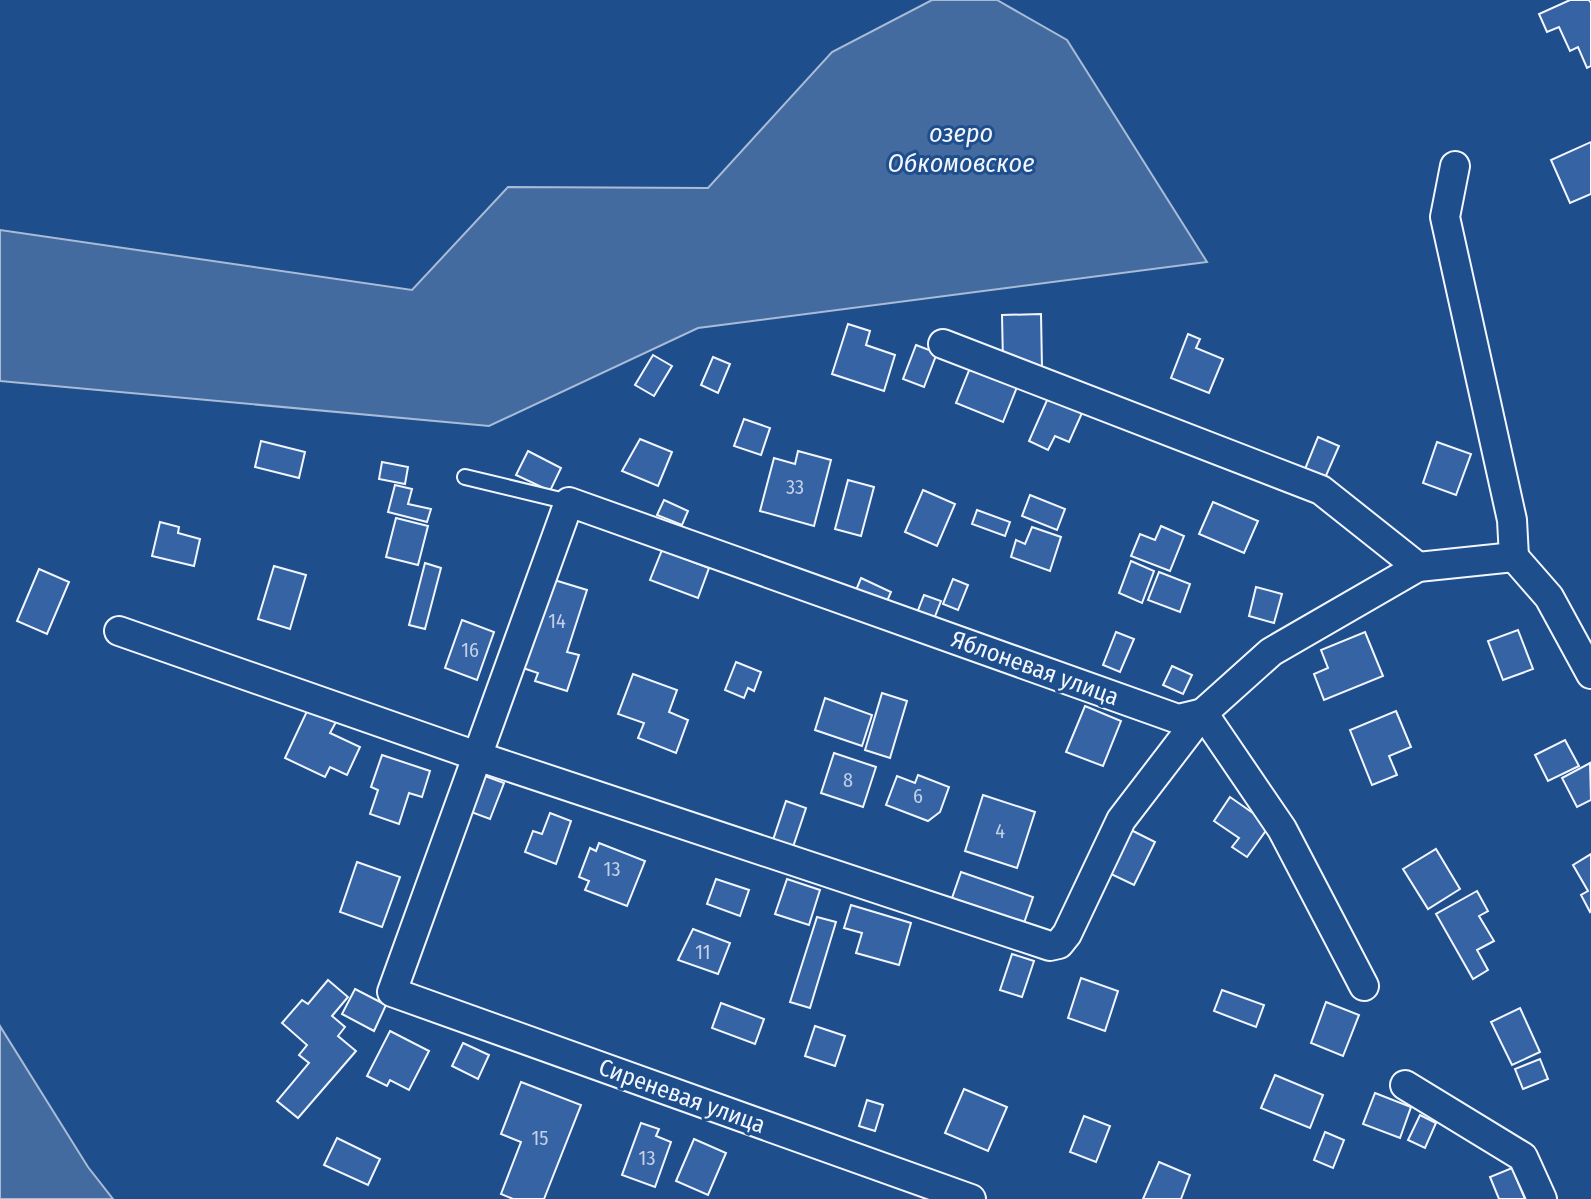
<svg xmlns="http://www.w3.org/2000/svg" width="1591" height="1199" font-family="'Fira Sans Condensed',sans-serif">
<rect width="100%" height="100%" fill="#1f4e8c"/>
<g fill="#446ba0" stroke="#a8bbd7" stroke-width="2">
<polygon points="932,0 997,0 1067,40 1207,262 698,328 489,426 0,381 0,230 412,290 508,187 708,188 832,52"/>
<polygon points="0,1026 88,1167 113,1199 0,1199"/>
</g>
<g fill="#3563a3" stroke="#f2f6ff" stroke-width="2">
<polygon points="1570,0 1589,0 1591,3 1591,66 1587,68 1578,47 1570,51 1559,27 1547,32 1539,14"/>
<polygon points="1591,142 1591,194 1570,203 1551,160"/>
<polygon points="1041,314 1042,368 1003,363 1002,315"/>
<polygon points="848,324 870,331 866,345 895,355 884,391 832,374"/>
<polygon points="1188,334 1200,339 1196,348 1223,359 1209,393 1171,378"/>
<polygon points="916,345 937,353 924,387 903,379"/>
<polygon points="653,355 672,366 654,396 635,385"/>
<polygon points="713,357 730,364 718,393 701,385"/>
<polygon points="970,368 1017,387 1003,422 956,403"/>
<polygon points="1048,398 1082,413 1069,442 1055,436 1048,450 1029,441"/>
<polygon points="744,419 770,428 761,455 734,446"/>
<polygon points="1318,437 1339,446 1325,478 1305,469"/>
<polygon points="640,439 672,452 658,486 622,471"/>
<polygon points="261,441 305,452 299,478 255,467"/>
<polygon points="1437,442 1471,454 1456,495 1423,483"/>
<polygon points="528,451 561,468 550,491 516,475"/>
<polygon points="798,451 831,460 814,526 760,511 774,458 795,464"/>
<polygon points="382,462 408,467 405,484 379,479"/>
<polygon points="848,480 874,487 861,536 835,529"/>
<polygon points="395,485 412,489 408,504 431,509 427,522 388,512"/>
<polygon points="923,490 955,504 937,546 905,532"/>
<polygon points="1030,495 1065,509 1057,530 1022,516"/>
<polygon points="664,500 688,511 682,525 657,515"/>
<polygon points="1213,502 1258,521 1244,553 1199,534"/>
<polygon points="977,510 1010,522 1005,536 972,524"/>
<polygon points="396,518 428,526 418,565 386,557"/>
<polygon points="160,522 179,527 178,533 200,539 194,566 152,556"/>
<polygon points="1161,526 1184,536 1170,571 1131,556 1140,534 1155,540"/>
<polygon points="1032,527 1061,537 1050,571 1011,557 1016,540 1025,544"/>
<polygon points="662,550 709,568 698,598 650,580"/>
<polygon points="1131,561 1154,571 1142,603 1119,593"/>
<polygon points="425,563 441,568 425,629 409,625"/>
<polygon points="274,566 306,575 290,629 258,619"/>
<polygon points="39,569 69,582 47,634 17,621"/>
<polygon points="1159,572 1190,584 1180,612 1148,600"/>
<polygon points="861,578 891,592 884,608 854,595"/>
<polygon points="551,579 587,590 567,652 579,655 567,691 535,681 538,673 523,668"/>
<polygon points="953,579 968,585 958,610 943,604"/>
<polygon points="1256,587 1282,594 1274,623 1249,616"/>
<polygon points="924,595 941,601 932,624 915,618"/>
<polygon points="462,620 494,632 477,680 445,668"/>
<polygon points="1518,630 1533,669 1503,680 1488,641"/>
<polygon points="1116,632 1134,639 1120,672 1103,665"/>
<polygon points="1365,632 1383,676 1324,700 1314,674 1328,668 1321,650"/>
<polygon points="736,662 761,672 754,691 748,688 744,698 725,690"/>
<polygon points="1172,666 1192,675 1183,694 1163,685"/>
<polygon points="633,674 677,690 669,712 688,720 676,753 638,738 644,723 618,714"/>
<polygon points="882,693 907,701 890,758 865,750"/>
<polygon points="825,698 872,715 862,746 815,730"/>
<polygon points="1085,706 1121,721 1103,766 1066,752"/>
<polygon points="308,709 336,722 330,733 360,747 347,775 330,767 325,777 285,758"/>
<polygon points="1396,711 1411,747 1389,756 1397,775 1372,785 1350,730"/>
<polygon points="1565,740 1579,766 1548,781 1535,755"/>
<polygon points="834,753 876,767 863,807 821,793"/>
<polygon points="382,755 430,771 422,797 409,793 399,824 370,814 378,790 371,787"/>
<polygon points="1590,763 1591,800 1577,807 1562,778"/>
<polygon points="477,773 504,783 490,819 463,809"/>
<polygon points="918,775 949,787 940,812 928,821 886,805 897,776 915,783"/>
<polygon points="983,795 1035,812 1017,868 965,851"/>
<polygon points="1230,797 1270,825 1247,857 1232,847 1239,838 1214,821"/>
<polygon points="786,801 806,808 792,850 772,843"/>
<polygon points="550,813 571,821 556,864 525,852 533,831 542,834"/>
<polygon points="1131,830 1155,842 1134,885 1111,874"/>
<polygon points="599,843 645,861 627,906 585,890 589,881 579,877 590,848 596,851"/>
<polygon points="1436,849 1460,889 1428,909 1403,869"/>
<polygon points="1591,854 1591,911 1590,912 1581,895 1588,891 1573,865"/>
<polygon points="357,862 400,877 382,927 340,912"/>
<polygon points="961,872 1033,897 1024,923 952,898"/>
<polygon points="716,879 749,890 740,916 707,904"/>
<polygon points="787,879 820,890 809,925 775,914"/>
<polygon points="1477,891 1488,911 1479,916 1494,941 1477,950 1488,970 1473,979 1436,914"/>
<polygon points="851,905 911,923 899,965 856,953 862,933 844,928"/>
<polygon points="817,917 836,922 810,1008 790,1002"/>
<polygon points="693,929 730,943 718,974 678,960"/>
<polygon points="1012,954 1034,961 1022,997 1000,990"/>
<polygon points="1081,978 1118,991 1105,1031 1068,1018"/>
<polygon points="328,980 348,997 332,1016 345,1027 338,1036 356,1051 298,1118 277,1101 309,1063 299,1055 307,1045 282,1023 302,1000 308,1004"/>
<polygon points="355,989 386,1005 374,1031 342,1014"/>
<polygon points="1222,990 1264,1005 1256,1027 1214,1011"/>
<polygon points="1326,1002 1359,1015 1343,1056 1311,1043"/>
<polygon points="721,1003 764,1019 755,1044 712,1028"/>
<polygon points="1520,1008 1540,1052 1512,1065 1491,1022"/>
<polygon points="815,1026 845,1036 835,1066 805,1056"/>
<polygon points="390,1031 429,1051 409,1090 390,1080 387,1086 367,1076"/>
<polygon points="463,1043 489,1055 478,1079 452,1066"/>
<polygon points="1540,1059 1548,1079 1523,1089 1515,1069"/>
<polygon points="1275,1075 1323,1095 1310,1128 1261,1108"/>
<polygon points="521,1082 581,1105 544,1199 513,1199 501,1194 521,1142 501,1134"/>
<polygon points="964,1089 1007,1107 988,1151 945,1133"/>
<polygon points="1375,1093 1411,1107 1400,1138 1363,1124"/>
<polygon points="867,1100 883,1105 875,1131 859,1126"/>
<polygon points="1420,1115 1436,1123 1425,1148 1408,1140"/>
<polygon points="1084,1116 1110,1126 1096,1162 1070,1152"/>
<polygon points="641,1123 659,1129 656,1136 671,1142 655,1187 622,1175"/>
<polygon points="1325,1132 1344,1140 1333,1168 1314,1160"/>
<polygon points="337,1138 380,1159 368,1185 324,1165"/>
<polygon points="694,1139 726,1153 708,1195 676,1181"/>
<polygon points="1159,1162 1190,1175 1181,1199 1143,1199"/>
<polygon points="1512,1168 1525,1199 1499,1199 1490,1177"/>
</g>
<g fill="none" stroke-linecap="round" stroke-linejoin="round">
<g stroke="#f2f6ff" stroke-width="18">
<polyline id="service" points="465,477 569,502"/>
</g>
<g stroke="#f2f6ff" stroke-width="32">
<g id="minor">
<polyline points="1455,166 1445,217 1512,520 1514,557"/>
<polyline points="943,344 1321,490 1418,567"/>
<polyline points="1514,557 1549,597 1591,674"/>
<polyline points="119,631 477,756 1050,946 1059,944 1067,934 1121,820 1203,713 1271,652 1418,567 1514,557"/>
<polyline points="1405,1085 1523,1157 1542,1199"/>
<polyline points="971,1199 392,992 569,502 1178,719 1203,713 1282,829 1364,986"/>
</g>
</g>
<use href="#service" stroke="#1f4e8c" stroke-width="14"/>
<use href="#minor" stroke="#1f4e8c" stroke-width="28"/>
</g>
<g text-anchor="middle" stroke-width="6" stroke-linejoin="round" paint-order="stroke">
<g font-size="20" fill="#c3d1e8">
<text x="795" y="494">33</text>
<text x="557" y="628">14</text>
<text x="470" y="657">16</text>
<text x="848" y="787">8</text>
<text x="918" y="803">6</text>
<text x="1000" y="838">4</text>
<text x="612" y="876">13</text>
<text x="703" y="959">11</text>
<text x="540" y="1145">15</text>
<text x="647" y="1165">13</text>
</g>
<g font-size="24" fill="#f2f6ff" stroke="#1f4e8c">
<text transform="translate(1035 668) rotate(20)" y="8">Яблоневая улица</text>
<text transform="translate(682 1096) rotate(20)" y="8">Сиреневая улица</text>
</g>
<g font-size="26" font-style="italic" fill="#f2f6ff" stroke="#1f4e8c">
<text x="961" y="142">озеро<tspan x="961" dy="30">Обкомовское</tspan></text>
</g>
</g>
</svg>
